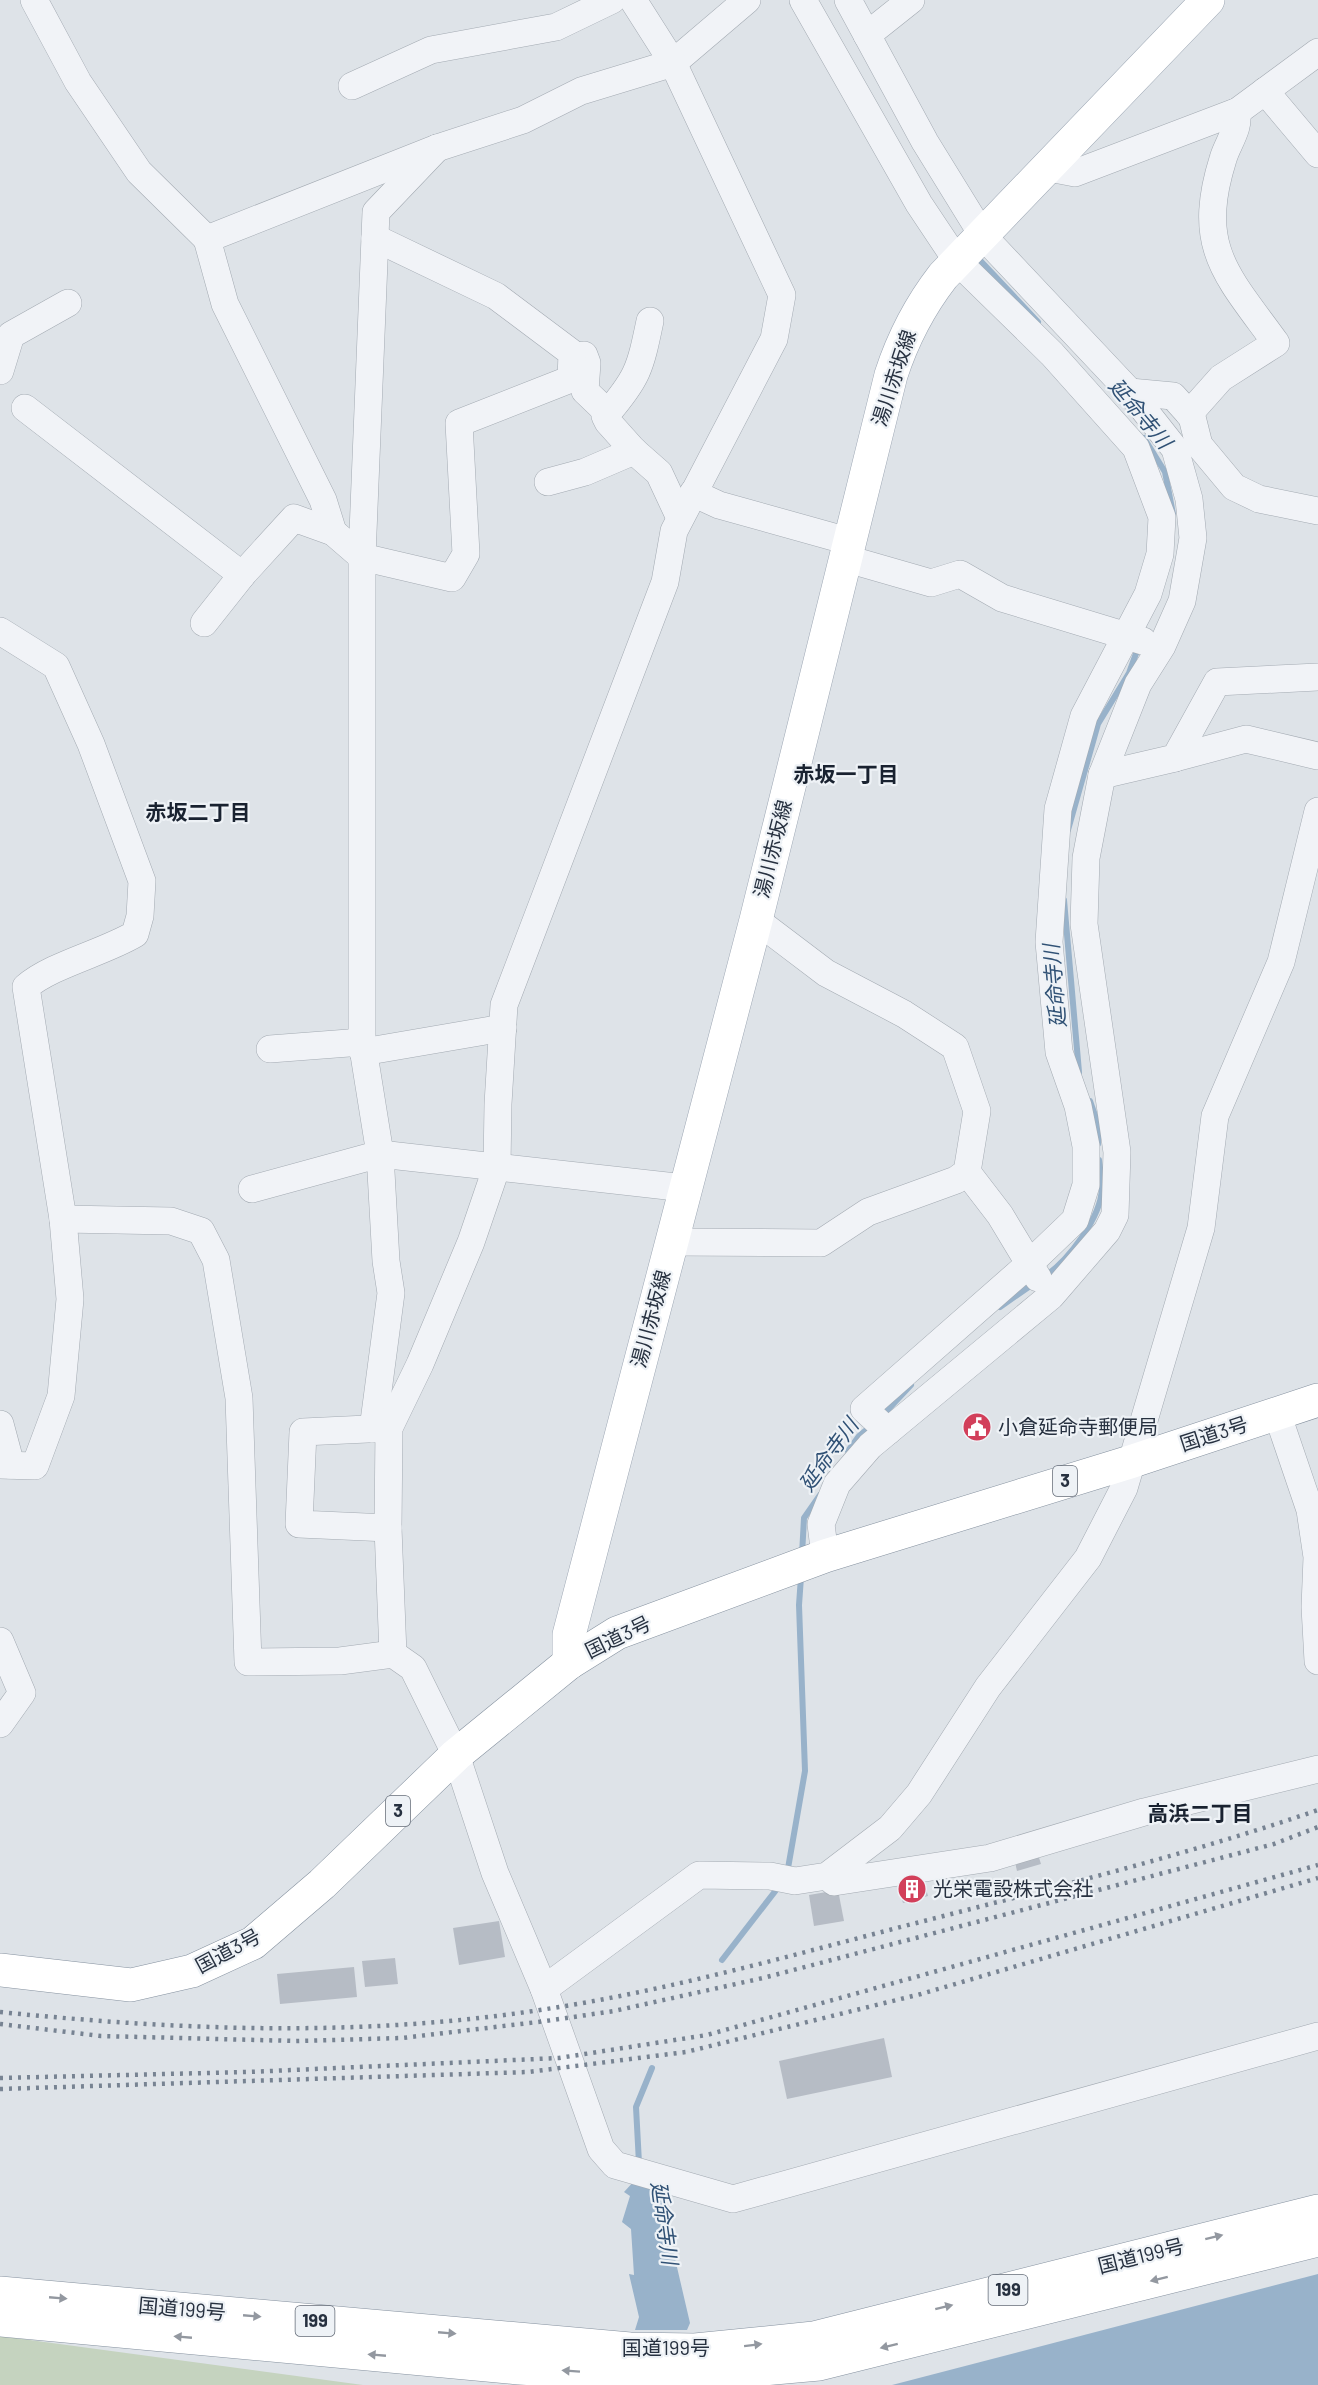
<svg xmlns="http://www.w3.org/2000/svg" width="1318" height="2385" font-family="Barlow,'Noto Sans JP',sans-serif">
<rect width="100%" height="100%" fill="#dee3e8"/>
<polygon fill="#c5d3bf" points="0,2336 363,2385 0,2385"/>
<g fill="#98b2ca">
<polygon points="636,2179 660,2186 668,2245 673,2250 690,2323 687,2330 635,2330 639,2317 629,2274 634,2275 631,2229 622,2222 630,2196 624,2192"/>
<polygon points="1318,2274 1318,2385 892,2385"/>
</g>
<g fill="none" stroke-linecap="round" stroke-linejoin="round">
<g stroke="#98b2ca" stroke-width="6">
<polyline points="975,255 1038,322"/>
<polyline points="1144,438 1165,472 1173,514"/>
<polyline points="1068,830 1098,724 1129,673 1138,648"/>
<polyline points="1064,900 1079,1072"/>
<polyline points="1090,1101 1098,1124 1098,1144"/>
<path d="M1044,1277C1068,1261 1101,1218 1102,1188C1102,1179 1100,1169 1099,1160"/>
<polyline points="1000,1307 1033,1284"/>
<polyline points="881,1417 911,1385"/>
<polyline points="848,1451 859,1436 871,1426"/>
<polyline points="802,1555 804,1518 820,1495"/>
<polyline points="787,1874 805,1771 799,1605 801,1577"/>
<polyline points="722,1960 780,1885"/>
<polyline points="639,2163 636,2107 652,2068"/>
</g>
</g>
<g fill="#b6bcc5">
<polygon points="1037,1851 1041,1864 1017,1871 1014,1858"/>
<polygon points="922,1874 928,1896 903,1903 896,1881"/>
<polygon points="838,1890 844,1921 814,1926 809,1895"/>
<polygon points="499,1921 505,1957 459,1965 453,1928"/>
<polygon points="395,1958 398,1984 365,1987 362,1961"/>
<polygon points="354,1967 357,1997 280,2004 277,1974"/>
<polygon points="884,2038 892,2077 787,2099 779,2061"/>
</g>
<g fill="none" stroke-linecap="round" stroke-linejoin="round">
<g stroke="#a3aab2" stroke-width="28">
<g id="minor">
<polyline points="34,0 78,82 139,172 207,239 437,148 523,120 581,91 673,63 747,0"/>
<polyline points="803,0 919,204 957,261 1052,354 1136,448 1162,517 1160,554 1148,594 1084,716 1058,809 1049,942 1059,1052 1078,1106 1086,1146 1086,1185 1075,1220 1028,1265 864,1409 888,1431"/>
<polyline points="867,35 911,0"/>
<polyline points="352,86 431,50 556,27 612,0"/>
<polyline points="1265,91 1318,154"/>
<polyline points="1049,168 1075,173 1238,111 1318,52"/>
<polyline points="207,239 225,304 323,500 333,532"/>
<polyline points="584,355 587,363 585,391 608,413"/>
<polyline points="0,371 11,335 68,303"/>
<polyline points="1130,392 1173,396 1192,417 1199,445 1234,487 1259,499 1318,511"/>
<polyline points="25,408 242,575"/>
<path d="M1189,414L1221,378L1276,343C1227,275 1195,248 1223,159C1227,144 1241,127 1236,112"/>
<polyline points="634,451 659,473 680,518"/>
<path d="M548,482L585,472L634,451L608,422L605,416C638,378 640,369 650,321"/>
<polyline points="693,493 719,505 848,541"/>
<polyline points="844,558 931,583 960,574 1002,598 1143,641"/>
<polyline points="204,623 242,575 294,518 333,532 362,557 452,578 466,554 459,423 571,379 572,353 496,296 375,238"/>
<path d="M0,631L56,666L91,744L142,881L140,916L135,934C103,953 51,965 26,987L63,1219L70,1299L61,1396L35,1466L0,1465"/>
<polyline points="1175,758 1246,739 1318,756"/>
<polyline points="1102,775 1175,758 1217,682 1318,677"/>
<polyline points="270,1049 362,1042"/>
<polyline points="363,1052 503,1028"/>
<polyline points="967,1172 1000,1215 1038,1278"/>
<polyline points="252,1189 380,1154 685,1188"/>
<polyline points="63,1219 171,1221 201,1231 216,1260 239,1398 248,1662 340,1661 393,1654 413,1668 456,1755 495,1873 544,1989 601,2149 615,2165 733,2199 1318,2036"/>
<polyline points="671,1242 821,1243 868,1212 956,1180 967,1172 977,1111 955,1047 904,1014 826,973 756,920"/>
<polyline points="1277,1413 1310,1510 1317,1557 1315,1607 1318,1661"/>
<polyline points="0,1424 11,1465"/>
<polyline points="373,1429 391,1293 386,1261 380,1154 362,1042 362,557 376,212 437,148"/>
<polyline points="388,1528 299,1524 303,1432 389,1428"/>
<polyline points="825,1556 821,1524 837,1484 870,1446 1051,1296 1107,1231 1115,1215 1117,1152 1084,924 1086,858 1102,775 1138,684 1162,646 1182,601 1193,538 1189,499 1175,449 1130,392 983,236 925,142 848,0"/>
<polyline points="0,1641 22,1693 0,1724"/>
<polyline points="393,1654 388,1528 389,1428 420,1364 471,1242 497,1166 498,1104 504,1005 665,582 674,531 774,339 782,295 673,63 633,0"/>
<polyline points="827,1876 834,1882 990,1858 1144,1812 1318,1769"/>
<polyline points="544,1989 699,1875 770,1876 795,1881 827,1876 890,1828 919,1794 988,1687 1088,1558 1124,1488 1201,1228 1215,1116 1281,962 1318,811"/>
</g>
</g>
<g stroke="#9da7b4" stroke-width="34">
<path id="major" d="M569,1663V1635L756,920L891,375C903,338 919,307 943,276L1208,0"/>
</g>
<g stroke="#85919f" stroke-width="34">
<g id="highway">
<polyline points="0,1970 131,1985 192,1971 253,1943 322,1884 456,1755 569,1663 617,1633 825,1556 1130,1462 1318,1400"/>
<polyline points="0,2293 630,2349 695,2350 814,2338 1318,2211"/>
<polyline points="0,2320 519,2368 630,2375 697,2375 819,2364 1318,2240"/>
</g>
</g>
<use href="#minor" stroke="#f1f3f7" stroke-width="27"/>
<use href="#major" stroke="#fff" stroke-width="33"/>
<use href="#highway" stroke="#fff" stroke-width="33"/>
<g stroke="#778392" stroke-width="4.5" stroke-dasharray="3 6" stroke-linecap="butt">
<path d="M0,2012C188,2031 371,2038 559,2007C684,1987 806,1951 928,1920C1059,1886 1190,1854 1318,1810"/>
<polyline points="0,2024 101,2036 296,2041 402,2038 546,2021 614,2011 763,1978 1274,1844 1318,1827"/>
<polyline points="0,2078 248,2072 559,2058 707,2035 1318,1865"/>
<polyline points="0,2089 528,2072 686,2052 921,1994 1318,1878"/>
</g>
</g>
<defs><path id="oneway-solid" d="M-6-.8H1V-3.2L6.5 0L1 3.2V.8H-6Z" transform="scale(1.5)"/></defs>
<g fill="#9398a0">
<use href="#oneway-solid" transform="translate(1214 2237) rotate(-14)"/>
<use href="#oneway-solid" transform="translate(1159 2279) rotate(166)"/>
<use href="#oneway-solid" transform="translate(58 2298) rotate(5)"/>
<use href="#oneway-solid" transform="translate(944 2307) rotate(-14)"/>
<use href="#oneway-solid" transform="translate(252 2316) rotate(5)"/>
<use href="#oneway-solid" transform="translate(447 2333) rotate(5)"/>
<use href="#oneway-solid" transform="translate(183 2337) rotate(-175)"/>
<use href="#oneway-solid" transform="translate(753 2345) rotate(-7)"/>
<use href="#oneway-solid" transform="translate(889 2346) rotate(166)"/>
<use href="#oneway-solid" transform="translate(377 2355) rotate(-175)"/>
<use href="#oneway-solid" transform="translate(571 2371) rotate(-176)"/>
</g>
<defs>
<g id="civic-disc" transform="scale(1.5)"><circle r="9.5" fill="#d23f5a" stroke="#eef2f6"/><path d="M-.6-6.5H3V-4.5H.6V-3L4-1V1h2V6H-6V1h2V-1L-.6-3ZM-1.2 2.5V6h2.4V2.5Z" fill="#fff"/></g>
<g id="building-disc" transform="scale(1.5)"><circle r="9.5" fill="#d23f5a" stroke="#eef2f6"/><path d="M-4-6H4V6H1V3H-1V6H-4ZM-2.5-4.3h1.7v1.8h-1.7ZM.8-4.3h1.7v1.8H.8ZM-2.5-1h1.7V.8h-1.7ZM.8-1h1.7V.8H.8Z" fill="#fff"/></g>
</defs>
<g fill-rule="evenodd">
<use href="#civic-disc" x="977" y="1427"/>
<use href="#building-disc" x="912" y="1889"/>
</g>
<g text-anchor="middle" stroke-width="4.5" stroke-linejoin="round" paint-order="stroke">
<g fill="#eef2f6" stroke="#636b77" stroke-width="1.5">
<rect x="1053" y="1466" width="24" height="30" rx="4.5"/>
<rect x="386" y="1796" width="24" height="30" rx="4.5"/>
<rect x="988.5" y="2275" width="39" height="30" rx="4.5"/>
<rect x="295.5" y="2306" width="39" height="30" rx="4.5"/>
</g>
<g font-size="18" font-weight="bold" fill="#273140">
<text x="1065" y="1487">3</text>
<text x="398" y="1817">3</text>
<text x="1008" y="2296">199</text>
<text x="315" y="2327">199</text>
</g>
<g font-size="20" fill="#273140" stroke="#eef2f6">
<text transform="translate(894 378) rotate(-72)" y="7">湯川赤坂線</text>
<text transform="translate(773 849) rotate(-76)" y="7">湯川赤坂線</text>
<text transform="translate(651 1319) rotate(-75)" y="7">湯川赤坂線</text>
<text transform="translate(1214 1434) rotate(-18)" y="7">国道3号</text>
<text transform="translate(618 1637) rotate(-26)" y="7">国道3号</text>
<text transform="translate(228 1951) rotate(-28)" y="7">国道3号</text>
<text transform="translate(1141 2256) rotate(-14)" y="7">国道199号</text>
<text transform="translate(182 2309) rotate(5)" y="7">国道199号</text>
<text x="666" y="2355">国道199号</text>
</g>
<g font-size="20" fill="#273140" stroke="#eef2f6" text-anchor="start">
<text x="998" y="1434">小倉延命寺郵便局</text>
<text x="933" y="1896">光栄電設株式会社</text>
</g>
<g font-size="21" font-style="italic" fill="#305175" stroke="#eef2f6">
<text transform="translate(1140 414) rotate(50)" y="7">延命寺川</text>
<text transform="translate(1055 986) rotate(-95)" y="7">延命寺川</text>
<text transform="translate(829 1455) rotate(-54)" y="7">延命寺川</text>
<text transform="translate(664 2223) rotate(82)" y="7">延命寺川</text>
</g>
<g font-size="21" font-weight="bold" fill="#192230" stroke="#eef2f6">
<text x="846" y="782">赤坂一丁目</text>
<text x="198" y="820">赤坂二丁目</text>
<text x="1200" y="1821">高浜二丁目</text>
</g>
</g>
</svg>
